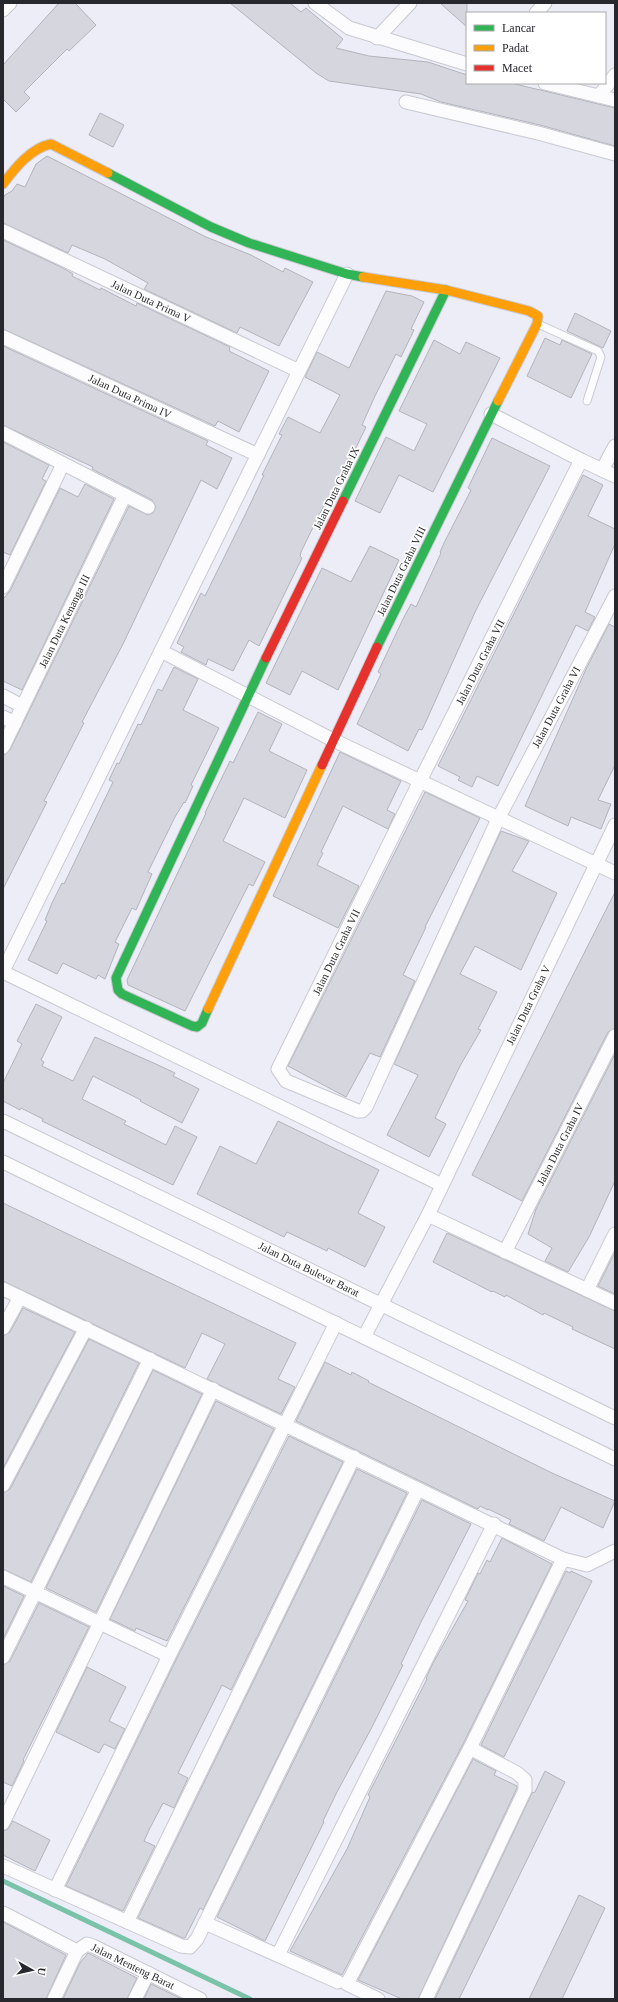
<svg xmlns="http://www.w3.org/2000/svg" width="618" height="2002" font-family="'Times New Roman',serif">
<rect width="100%" height="100%" fill="#ededf8"/>
<g fill="none" stroke-linecap="round" stroke-linejoin="round">
<polyline stroke="#7ac2a9" stroke-width="5" points="3,1881 250,1999"/>
</g>
<g fill="#d6d6de" stroke="#b3b3bc">
<polygon points="59,3 75,3 96,25 69,51 67,49 24,92 30,98 16,112 3,99 3,65"/>
<polygon points="230,3 290,3 301,12 306,8 343,39 336,48 369,56 428,62 467,75 467,83 511,83 615,108 615,146 540,125 441,102 421,94 329,81 316,73"/>
<polygon points="440,3 467,3 467,27"/>
<polygon points="100,113 124,125 113,147 89,135"/>
<polygon points="47,156 206,237 251,255 283,272 285,268 313,282 279,346 240,327 237,333 144,289 148,283 105,259 72,245 68,253 3,223 3,198 5,195 12,191 17,184 25,187 36,164"/>
<polygon points="3,240 61,267 73,274 72,276 100,290 101,288 136,306 137,303 230,347 229,351 269,371 239,432 218,421 215,426 3,329"/>
<polygon points="386,291 412,296 424,302 411,329 414,330 401,357 396,354 375,396 362,425 366,427 335,491 333,489 319,515 301,552 300,556 302,558 259,646 249,640 233,671 208,659 206,665 181,652 184,647 177,643 201,593 205,596 245,515 264,475 262,475 282,435 279,434 288,417 320,433 340,395 305,377 317,352 349,368"/>
<polygon points="575,313 611,331 603,348 567,331"/>
<polygon points="545,338 560,345 562,340 592,354 571,398 527,376"/>
<polygon points="434,340 460,354 466,342 500,358 433,492 399,475 380,513 355,501 386,437 414,451 427,424 399,411"/>
<polygon points="3,346 208,441 206,445 232,458 217,489 201,480 123,644 82,722 84,723 44,801 47,802 3,889 3,756 10,750 129,506 148,515 153,513 156,507 152,500 92,469 93,467 3,425"/>
<polygon points="492,438 550,466 476,610 428,717 422,730 419,729 408,751 357,724 381,674 378,672 403,619 411,604 416,607 441,553 440,552 445,541 471,490 468,488"/>
<polygon points="3,442 49,465 42,479 46,481 10,555 3,552"/>
<polygon points="583,475 603,485 588,516 615,529 615,544 585,612 595,617 588,631 576,625 498,786 477,776 472,787 458,780 460,777 438,766"/>
<polygon points="85,484 114,499 22,690 3,681 3,599 10,591 60,488 78,497"/>
<polygon points="370,546 399,560 338,690 302,671 290,695 266,683 322,568 351,582"/>
<polygon points="609,624 615,627 615,765 598,800 611,804 601,829 571,817 568,826 525,806 587,667"/>
<polygon points="174,667 198,679 183,710 219,728 191,785 193,786 185,803 184,802 175,817 148,872 152,874 136,910 132,908 115,942 119,944 105,979 98,975 96,979 63,963 57,974 28,960 47,921 45,920 52,903 62,883 64,884 113,782 109,780 117,763 119,764 138,724 141,725 158,689 162,691"/>
<polygon points="258,712 282,724 269,751 307,770 285,818 244,798 223,841 265,862 253,886 249,884 185,1011 128,985 127,980 206,813 205,813 213,796 230,761 233,763"/>
<polygon points="340,752 401,781 387,810 395,814 388,829 343,806 321,852 323,853 317,865 359,886 338,928 273,896"/>
<polygon points="425,792 480,818 425,927 426,927 403,975 415,981 380,1057 370,1053 346,1097 288,1066"/>
<polygon points="501,831 529,841 512,871 557,893 521,970 475,946 460,974 497,992 478,1029 481,1030 460,1066 435,1118 446,1124 429,1157 387,1135 418,1075 394,1064"/>
<polygon points="615,892 615,1028 608,1032 522,1201 472,1175"/>
<polygon points="36,1004 62,1017 41,1060 44,1062 42,1066 73,1081 95,1037 158,1065 175,1073 173,1076 199,1089 182,1123 140,1101 141,1100 93,1076 82,1099 126,1121 124,1124 166,1145 175,1126 197,1137 173,1185 42,1121 43,1119 21,1108 20,1110 3,1101 3,1083 22,1044 17,1041"/>
<polygon points="615,1054 615,1181 589,1237 568,1272 545,1261 552,1248 528,1234 536,1209"/>
<polygon points="278,1121 379,1170 358,1213 385,1227 365,1267 328,1248 327,1251 287,1232 284,1237 197,1194 220,1146 256,1164"/>
<polygon points="3,1203 296,1343 278,1379 295,1387 281,1414 207,1379 225,1344 202,1333 185,1368 3,1281"/>
<polygon points="447,1233 615,1311 615,1349 572,1329 573,1327 544,1313 543,1315 506,1295 505,1297 493,1291 492,1292 433,1262"/>
<polygon points="615,1252 615,1294 598,1286"/>
<polygon points="23,1308 75,1332 3,1468 3,1336 10,1332"/>
<polygon points="89,1339 139,1363 31,1582 3,1569 3,1493 10,1489"/>
<polygon points="325,1362 351,1375 352,1372 369,1381 368,1382 552,1473 615,1501 603,1528 561,1507 544,1541 509,1524 511,1520 488,1509 488,1510 480,1506 478,1509 296,1421"/>
<polygon points="153,1370 202,1394 96,1612 46,1588"/>
<polygon points="216,1401 274,1429 167,1641 136,1628 135,1631 110,1619"/>
<polygon points="289,1436 343,1462 231,1690 222,1685 178,1773 188,1778 174,1808 163,1803 150,1828 144,1841 155,1846 123,1911 66,1886 176,1660"/>
<polygon points="357,1469 407,1493 203,1910 200,1908 185,1938 183,1938 138,1918"/>
<polygon points="422,1500 471,1524 421,1622 401,1664 403,1665 371,1729 337,1792 323,1821 324,1822 265,1941 217,1917"/>
<polygon points="502,1538 552,1564 463,1744 342,1975 290,1951 347,1849 370,1797 368,1795 427,1679 426,1678 433,1663 468,1601 465,1600 478,1573 480,1574 487,1560 490,1562"/>
<polygon points="566,1571 570,1573 571,1571 592,1581 504,1757 481,1745"/>
<polygon points="3,1586 24,1596 3,1639"/>
<polygon points="39,1603 89,1627 23,1760 24,1761 12,1786 3,1782 3,1665 10,1661"/>
<polygon points="87,1667 126,1687 109,1721 125,1729 115,1749 104,1744 99,1753 56,1732"/>
<polygon points="473,1759 496,1771 494,1775 517,1786 517,1788 418,1999 402,1999 358,1980"/>
<polygon points="545,1771 565,1782 459,1999 435,1999 532,1793 535,1792"/>
<polygon points="13,1821 50,1840 35,1871 3,1855 3,1831 8,1829"/>
<polygon points="579,1895 605,1908 562,1999 529,1999"/>
<polygon points="3,1922 66,1955 46,1999 3,1999"/>
<polygon points="88,1953 137,1978 127,1999 63,1999 80,1963"/>
<polygon points="151,1984 182,1999 144,1999"/>
</g>
<g fill="none" stroke-linecap="round" stroke-linejoin="round">
<g stroke="#c9c9d1" stroke-width="9">
<polyline id="lane" points="538,324 598,351 601,357 587,401"/>
</g>
<g stroke="#c9c9d1" stroke-width="15">
<g id="street">
<polyline points="315,3 349,28 467,64"/>
<polyline points="3,10 10,3"/>
<polyline points="536,13 545,3"/>
<polyline points="377,38 410,3"/>
<polyline points="545,83 615,100"/>
<polyline points="599,96 615,75"/>
<polyline points="406,102 538,133 615,154"/>
<polyline points="3,231 299,371"/>
<polyline points="3,337 258,455"/>
<polyline points="491,414 581,460 615,476"/>
<polyline points="3,433 148,507"/>
<polyline points="581,460 420,781 278,1069 286,1081 358,1111 362,1111 366,1107 498,819 615,596"/>
<polyline points="602,470 615,446"/>
<polyline points="3,587 63,464"/>
<polyline points="161,651 333,740 615,873"/>
<polyline points="3,696 22,706"/>
<polyline points="3,717 15,723"/>
<polyline points="3,747 125,495"/>
<polyline points="3,971 347,274"/>
<polyline points="3,972 442,1185"/>
<polyline points="3,1121 615,1418"/>
<polyline points="3,1162 615,1459"/>
<polyline points="428,1215 615,1303"/>
<polyline points="505,1252 615,1036"/>
<polyline points="3,1289 563,1559 587,1565 615,1551"/>
<polyline points="587,1290 615,1234"/>
<polyline points="3,1328 20,1297"/>
<polyline points="364,1337 428,1215 615,825"/>
<polyline points="3,1485 86,1328"/>
<polyline points="3,1577 169,1656"/>
<polyline points="3,1657 150,1359"/>
<polyline points="3,1823 213,1389"/>
<polyline points="3,1866 181,1946 190,1947 197,1939 205,1923 418,1489"/>
<polyline points="55,1890 169,1656 336,1323"/>
<polyline points="3,1913 77,1951 87,1944 93,1946 200,1999"/>
<polyline points="127,1922 354,1457"/>
<polyline points="205,1923 338,1982"/>
<polyline points="278,1955 494,1524"/>
<polyline points="54,1999 77,1951"/>
<polyline points="135,1999 148,1973"/>
<polyline points="378,1999 347,1984 470,1748 563,1559"/>
<polyline points="426,1999 525,1790 525,1780 517,1773 470,1748"/>
</g>
</g>
<g stroke="#c9c9d1" stroke-width="11">
<g id="fast">
<polyline points="108,173 211,227 249,243 347,274 363,277"/>
<polyline points="343,501 446,290"/>
<polyline points="377,647 498,401"/>
<polyline points="208,1009 202,1023 197,1027 192,1026 122,994 118,990 116,978 266,658"/>
</g>
</g>
<g stroke="#c9c9d1" stroke-width="11">
<g id="slow">
<path d="M3,184C15,168 31,148 51,144L108,173"/>
<polyline points="363,277 446,290 529,311 538,316 537,324 498,401"/>
<polyline points="208,1009 322,765"/>
</g>
</g>
<g stroke="#c9c9d1" stroke-width="11">
<g id="jam">
<polyline points="266,658 343,501"/>
<polyline points="322,765 377,647"/>
</g>
</g>
<use href="#lane" stroke="#fcfcfe" stroke-width="7"/>
<use href="#street" stroke="#fcfcfe" stroke-width="13"/>
<use href="#fast" stroke="#30b455" stroke-width="9"/>
<use href="#slow" stroke="#ff9f0a" stroke-width="9"/>
<use href="#jam" stroke="#e5322d" stroke-width="9"/>
</g>
<g text-anchor="middle" stroke-width="3.5" stroke-linejoin="round" paint-order="stroke">
<g font-size="11" fill="#27272e" stroke="#fff">
<text transform="translate(151 301) rotate(25)" y="4">Jalan Duta Prima V</text>
<text transform="translate(130 396) rotate(25)" y="4">Jalan Duta Prima IV</text>
<text transform="translate(336 488) rotate(-64)" y="4">Jalan Duta Graha IX</text>
<text transform="translate(401 571) rotate(-64)" y="4">Jalan Duta Graha VIII</text>
<text transform="translate(64 621) rotate(-64)" y="4">Jalan Duta Kenanga III</text>
<text transform="translate(480 662) rotate(-63)" y="4">Jalan Duta Graha VII</text>
<text transform="translate(556 707) rotate(-62)" y="4">Jalan Duta Graha VI</text>
<text transform="translate(336 952) rotate(-64)" y="4">Jalan Duta Graha VII</text>
<text transform="translate(528 1005) rotate(-64)" y="4">Jalan Duta Graha V</text>
<text transform="translate(560 1144) rotate(-63)" y="4">Jalan Duta Graha IV</text>
<text transform="translate(309 1269) rotate(26)" y="4">Jalan Duta Bulevar Barat</text>
<text transform="translate(133 1966) rotate(26)" y="4">Jalan Menteng Barat</text>
</g>
</g>
<rect width="618" height="2002" fill="none" stroke="#27272e" stroke-width="8"/>
<rect x="466" y="12" width="140" height="72" fill="#ffffff" stroke="#a9a9ab"/>
<rect x="474" y="25" width="20" height="6" fill="#30b455" stroke="#a9a9ab"/>
<text x="502" y="32" font-size="12" fill="#27272e">Lancar</text>
<rect x="474" y="45" width="20" height="6" fill="#ff9f0a" stroke="#a9a9ab"/>
<text x="502" y="52" font-size="12" fill="#27272e">Padat</text>
<rect x="474" y="65" width="20" height="6" fill="#e5322d" stroke="#a9a9ab"/>
<text x="502" y="72" font-size="12" fill="#27272e">Macet</text>
<g transform="translate(32 1970) rotate(98)" stroke="#ffffff" stroke-width="3" paint-order="stroke">
<path d="M0-3L7 15L0 10L-7 15Z" fill="#27272e"/>
<text y="-6" font-size="11" font-weight="bold" text-anchor="middle" fill="#27272e">U</text>
</g>
</svg>
